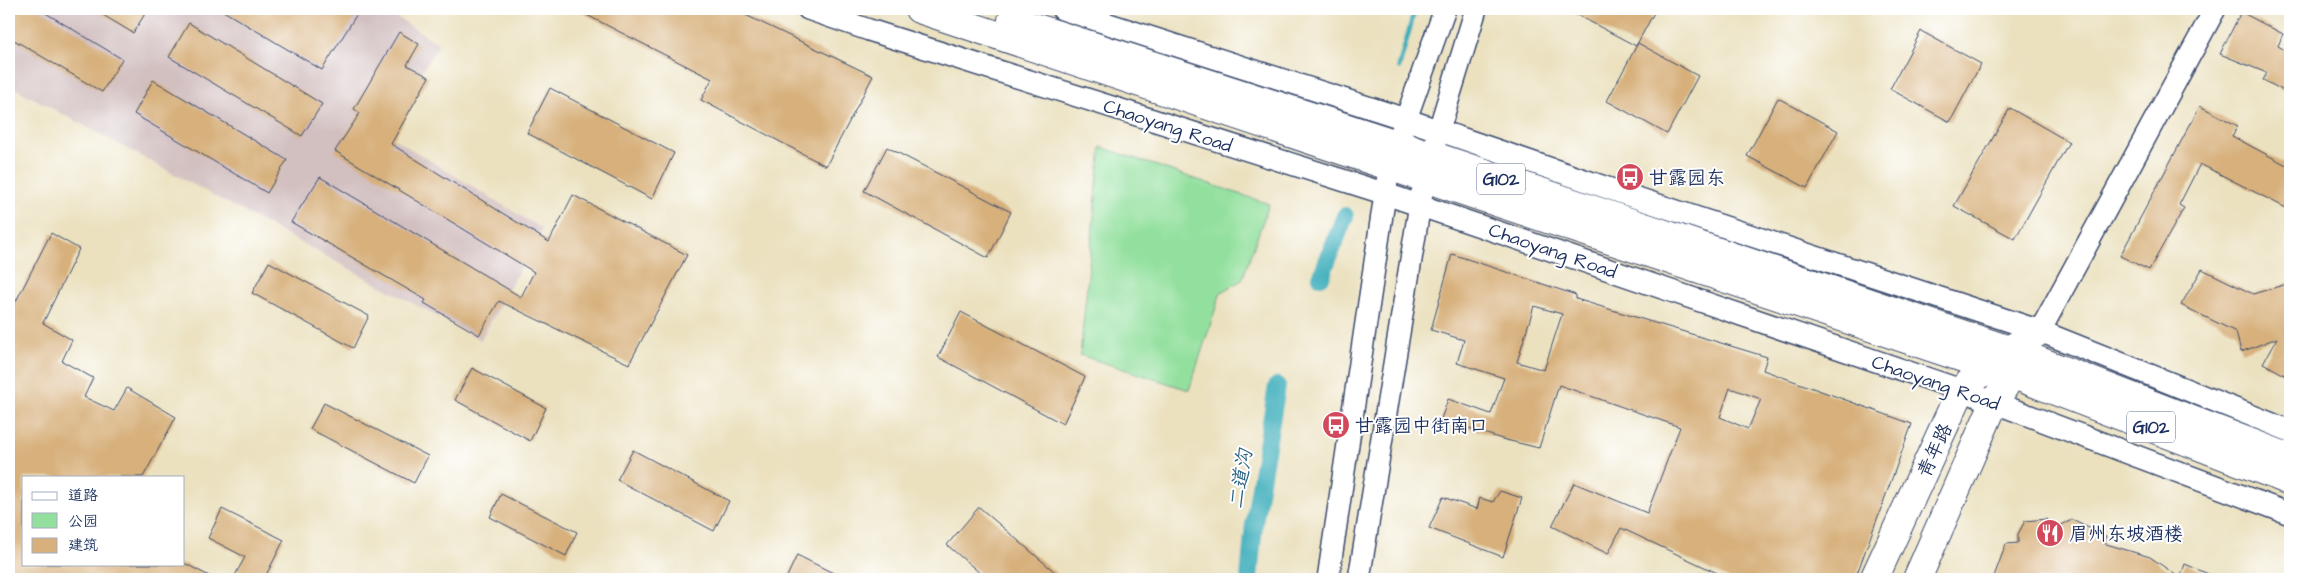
<svg xmlns="http://www.w3.org/2000/svg" width="2299" height="588" font-family="'Architects Daughter','LXGW WenKai TC',sans-serif">
<rect width="100%" height="100%" fill="#fff"/>
<filter id="ink" filterUnits="userSpaceOnUse"><feTurbulence type="fractalNoise" baseFrequency=".02" numOctaves="2"/><feDisplacementMap in="SourceGraphic" scale="10" xChannelSelector="R" yChannelSelector="G"/><feConvolveMatrix kernelMatrix="1 2 1 2 8 2 1 2 1" color-interpolation-filters="sRGB"/></filter>
<filter id="wash" filterUnits="userSpaceOnUse"><feTurbulence type="fractalNoise" baseFrequency=".0096" numOctaves="4" result="noise"/><feDisplacementMap in="SourceGraphic" scale="20" xChannelSelector="R" yChannelSelector="G"/><feGaussianBlur stdDeviation="1.12" result="paint"/><feColorMatrix in="noise" values="0 0 0 0 0 0 0 0 0 0 0 0 0 0 0 0 0 1.4 0 .05"/><feComposite in="paint" operator="in"/></filter>
<g filter="url(#wash)">
<rect width="100%" height="100%" fill="#ebe1bf"/>
<polygon fill="#d2bfc0" points="9,9 384,9 439,44 383,132 542,229 481,340 9,85"/>
<polygon fill="#93e09e" stroke="#57887e" points="1101,147 1269,204 1242,280 1221,292 1189,390 1080,355"/>
<g fill="none" stroke-linecap="round" stroke-linejoin="round">
<polyline stroke="#3eaebb" stroke-width="5" points="1399,67 1415,9"/>
<g stroke="#3eaebb" stroke-width="18">
<polyline points="1321,277 1345,216"/>
<polyline points="1249,579 1254,523 1277,386"/>
</g>
</g>
<g id="blocks">
<g fill="#d7b07c" fill-rule="evenodd">
<polygon points="9,9 39,9 122,59 102,92 9,37"/>
<polygon points="93,9 148,9 133,33"/>
<polygon points="220,9 360,9 322,70"/>
<polygon points="575,9 733,9 873,76 826,166 701,100 712,79"/>
<polygon points="1566,9 1656,9 1636,46"/>
<polygon points="2241,12 2283,34 2278,46 2290,53 2290,94 2263,80 2267,73 2220,54"/>
<polygon points="189,23 322,104 302,136 169,57"/>
<polygon points="1921,31 1981,64 1950,122 1890,89"/>
<polygon points="399,32 419,44 407,65 429,77 391,144 549,242 573,195 687,255 629,364 499,301 479,335 424,303 426,300 291,222 320,177 521,297 534,272 335,151 360,113 354,109"/>
<polygon points="1638,43 1698,76 1667,134 1607,101"/>
<polygon points="153,80 287,160 267,193 134,114"/>
<polygon points="550,88 674,153 652,199 527,133"/>
<polygon points="1778,98 1838,131 1807,188 1747,156"/>
<polygon points="2200,106 2238,126 2232,136 2290,167 2290,210 2200,164 2179,205 2184,208 2149,270 2120,256"/>
<polygon points="2010,108 2069,142 2015,239 1954,206"/>
<polygon points="887,147 1011,212 988,258 864,191"/>
<polygon points="51,233 79,249 43,323 72,340 62,361 93,378 84,397 114,411 127,388 176,417 143,477 24,477 24,564 186,564 215,579 9,579 9,315"/>
<path d="M1452,254L1576,295V299L1767,357L1763,370L1912,424L1855,579H1730L1621,528L1608,554L1552,526L1574,483L1647,513L1680,427L1559,385L1539,448L1502,439L1441,419L1448,399L1491,414L1504,378L1457,363L1464,340L1431,330ZM1534,306L1562,314L1544,370L1517,362ZM1730,388L1761,399L1748,429L1720,417Z"/>
<polygon points="269,262 369,316 353,348 252,293"/>
<polygon points="2202,269 2253,294 2290,283 2290,378 2263,363 2277,338 2241,352 2236,332 2181,305"/>
<polygon points="961,312 1085,377 1063,424 938,357"/>
<polygon points="472,368 546,408 530,441 455,400"/>
<polygon points="324,403 428,456 414,483 310,429"/>
<polygon points="633,450 729,501 714,531 617,480"/>
<polygon points="1500,491 1522,498 1503,557 1429,528 1443,497 1477,509 1480,498 1493,502"/>
<polygon points="501,494 577,532 566,556 490,517"/>
<polygon points="979,507 1063,579 987,579 947,545"/>
<polygon points="222,509 284,540 264,579 233,579 245,557 208,538"/>
<polygon points="2046,519 2055,528 2072,520 2106,536 2103,543 2150,557 2180,578 2185,564 2220,579 1993,579 2006,544 2018,543 2018,534 2025,521"/>
<polygon points="797,555 845,579 786,579"/>
</g>
</g>
</g>
<g filter="url(#ink)">
<use href="#blocks" fill-opacity="0" stroke="#3a4a6d" stroke-width="1"/>
<g fill="none" stroke-linecap="round" stroke-linejoin="round">
<g stroke="#3a4a6d" stroke-width="24">
<g id="minor">
<polyline points="808,9 869,30 1383,193 1677,293 1961,390 2290,514"/>
<polyline points="1062,9 1405,119 1625,194 2040,331 2290,431"/>
<polyline points="1401,133 1445,9"/>
<polyline points="1435,143 1476,9"/>
<polyline points="2040,331 2215,9"/>
<polyline points="1328,579 1387,181"/>
<polyline points="1359,579 1422,192"/>
</g>
</g>
<g stroke="#3a4a6d" stroke-width="30">
<g id="major">
<polyline points="1874,579 1961,390 2009,350 2040,331"/>
<polyline points="1917,579 1994,403 2024,355"/>
</g>
</g>
<g stroke="#3a4a6d" stroke-width="30">
<g id="highway">
<polyline points="919,9 2011,374 2290,481"/>
<polyline points="1012,20 1431,155 2024,355 2290,458"/>
</g>
</g>
<use href="#minor" stroke="#fff" stroke-width="21"/>
<use href="#major" stroke="#fff" stroke-width="28"/>
<use href="#highway" stroke="#fff" stroke-width="28"/>
</g>
</g>
<defs>
<g id="bus-disc" transform="scale(1.4375)"><circle r="9.5" fill="#d1495b" stroke="#fff"/><path d="M-5-6H5V4H4V6H2V4H-2V6H-4V4H-5ZM-3.5-4V0h7V-4ZM-3.5 1.2v1.5H-2V1.2ZM2 1.2v1.5H3.5V1.2Z" fill="#fff"/></g>
<g id="restaurant-disc" transform="scale(1.4375)"><circle r="9.5" fill="#d1495b" stroke="#fff"/><path d="M-5-6h1v4h1v-4h1v4h1v-4h1v5L-1.5 .5V6h-2V.5L-5-1ZM5-6V6H3V1.5H1.5Q1.5-4 5-6Z" fill="#fff"/></g>
</defs>
<g fill-rule="evenodd">
<use href="#bus-disc" x="1630" y="177"/>
<use href="#bus-disc" x="1336" y="425"/>
<use href="#restaurant-disc" x="2050" y="533"/>
</g>
<g text-anchor="middle" stroke-width="4" stroke-linejoin="round" paint-order="stroke">
<g fill="#fff" stroke="#5f6d8e" stroke-width="1">
<rect x="1477" y="163.5" width="48" height="31" rx="4"/>
<rect x="2127" y="411.5" width="48" height="31" rx="4"/>
</g>
<g font-size="18" font-weight="bold" fill="#1b2f5e">
<text x="1501" y="185">G102</text>
<text x="2151" y="433">G102</text>
</g>
<g font-size="19" fill="#1b2f5e" stroke="#fff">
<text transform="translate(1168 125) rotate(18)" y="7">Chaoyang Road</text>
<text transform="translate(1553 250) rotate(19)" y="7">Chaoyang Road</text>
<text transform="translate(1936 382) rotate(19)" y="7">Chaoyang Road</text>
<text transform="translate(1934 450) rotate(-65)" y="7">青年路</text>
</g>
<g font-size="19" fill="#1b2f5e" stroke="#fff" text-anchor="start">
<text x="1649" y="184">甘露园东</text>
<text x="1355" y="432">甘露园中街南口</text>
<text x="2069" y="540">眉州东坡酒楼</text>
</g>
<g font-size="20" font-style="italic" fill="#296283" stroke="#fff">
<text transform="translate(1240 479) rotate(-81)" y="7">二道沟</text>
</g>
</g>
<rect width="2299" height="588" fill="none" stroke="#fff" stroke-width="30"/>
<rect x="22" y="476" width="162" height="90" fill="#ffffff" stroke="#a4acbf"/>
<rect x="32" y="492" width="25" height="8" fill="#ffffff" stroke="#a4acbf"/>
<text x="68" y="500" font-size="15" fill="#1b2f5e">道路</text>
<rect x="32" y="513" width="25" height="15" fill="#93e09e" stroke="#a4acbf"/>
<text x="68" y="526" font-size="15" fill="#1b2f5e">公园</text>
<rect x="32" y="538" width="25" height="15" fill="#d7b07c" stroke="#a4acbf"/>
<text x="68" y="550" font-size="15" fill="#1b2f5e">建筑</text>
</svg>
